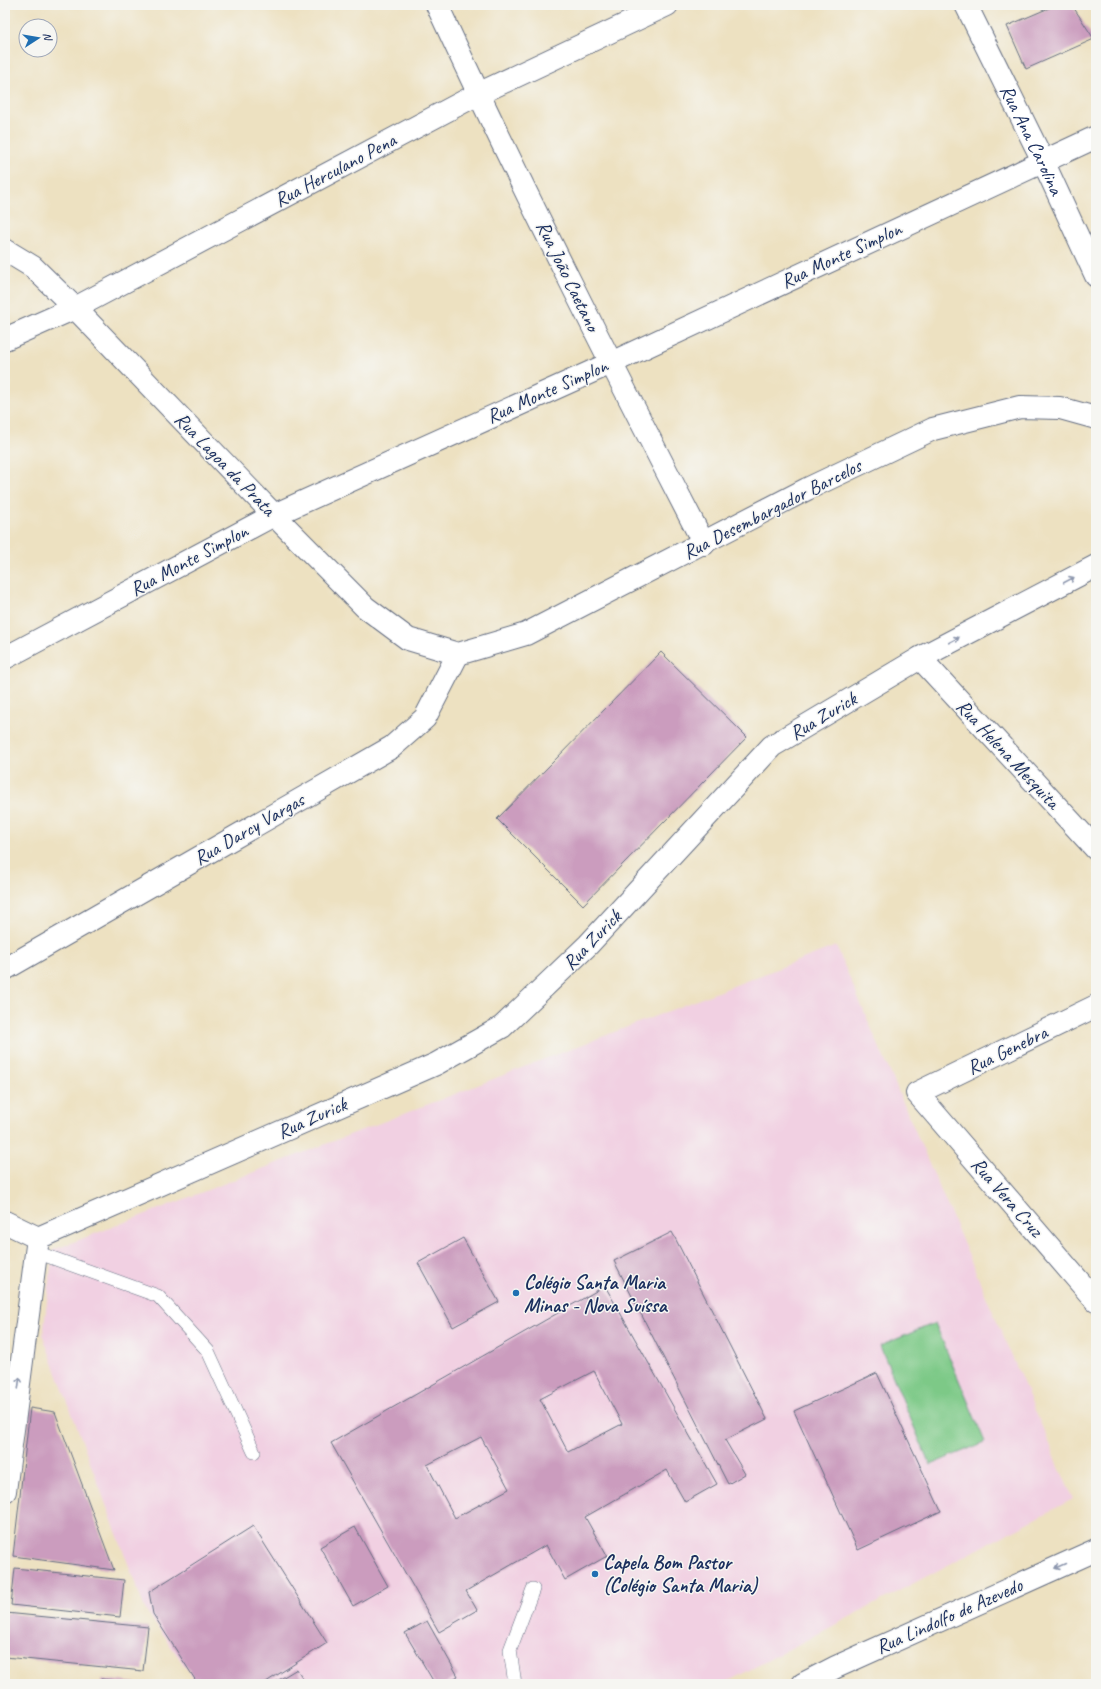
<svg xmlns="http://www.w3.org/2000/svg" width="1101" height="1689" viewBox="0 0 1101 1689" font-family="Caveat,sans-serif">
	<rect width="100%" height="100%" fill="#f6f6f2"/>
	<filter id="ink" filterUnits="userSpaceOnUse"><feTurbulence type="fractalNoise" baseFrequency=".025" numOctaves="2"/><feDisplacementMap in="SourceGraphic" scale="8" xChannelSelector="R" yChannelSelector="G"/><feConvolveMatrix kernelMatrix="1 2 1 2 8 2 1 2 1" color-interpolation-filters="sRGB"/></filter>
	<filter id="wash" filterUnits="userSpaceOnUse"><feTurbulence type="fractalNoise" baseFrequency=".012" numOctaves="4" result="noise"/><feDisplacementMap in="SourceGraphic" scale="16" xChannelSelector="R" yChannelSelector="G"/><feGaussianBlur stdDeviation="0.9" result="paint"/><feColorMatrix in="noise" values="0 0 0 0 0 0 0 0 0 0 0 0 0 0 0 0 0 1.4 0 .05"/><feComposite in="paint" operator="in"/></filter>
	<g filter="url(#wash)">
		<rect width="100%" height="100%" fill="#ede1c1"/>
		<path fill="#f1d0e2" d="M836,946L1073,1499L723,1684H197L145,1609L43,1336L53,1250Z"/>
		<path fill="#7dc987" stroke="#4c7c72" d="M935,1323L985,1442L930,1465L880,1346Z"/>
		<g id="blocks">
			<g fill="#cb9cbe" fill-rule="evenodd">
				<path d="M1056,5H1072L1094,39L1026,69L1007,26Z"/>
				<path d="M661,652L747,737L583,905L497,819Z"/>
				<path d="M672,1232L767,1419L725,1440L745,1474L728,1484L614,1261Z"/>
				<path d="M463,1238L499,1302L453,1327L418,1263Z"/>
				<path d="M605,1286L717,1484L685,1502L667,1470L585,1517L607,1556L565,1580L546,1545L466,1591L477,1610L439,1632L331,1443ZM594,1371L622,1424L568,1452L540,1399ZM481,1437L509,1489L455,1518L427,1465Z"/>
				<path d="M877,1373L941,1511L858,1550L794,1411Z"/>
				<path d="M30,1408L55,1412L114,1570L13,1556Z"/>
				<path d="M253,1526L327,1643L263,1684H198L153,1614L149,1592Z"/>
				<path d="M355,1527L388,1586L353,1606L320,1547Z"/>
				<path d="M15,1568L124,1580L120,1617L11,1605Z"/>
				<path d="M6,1613L148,1627L143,1671L5,1657Z"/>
				<path d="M427,1621L458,1676L444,1684H435L405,1633Z"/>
				<path d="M297,1669L306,1684H272Z"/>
				<path d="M101,1679L136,1683V1684H101Z"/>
			</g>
		</g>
	</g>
	<g filter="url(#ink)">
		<use href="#blocks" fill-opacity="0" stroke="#646d81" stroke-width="1"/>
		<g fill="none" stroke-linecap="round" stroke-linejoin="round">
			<g stroke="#646d81" stroke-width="14">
				<g id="service">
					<path d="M36,1252L158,1296L208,1351L254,1452"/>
					<path d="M515,1684L510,1650L533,1589"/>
				</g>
			</g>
			<g stroke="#646d81" stroke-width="24">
				<g id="minor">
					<path d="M437,5C521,187 612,366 704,544"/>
					<path id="s1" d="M966,5L1043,161L1096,276"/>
					<path d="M5,339L75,308L478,94L667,5"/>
					<path d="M5,658L274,515L611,363L1096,137"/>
					<path d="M920,658L1096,849"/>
					<path d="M5,969L392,747L425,718L458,654"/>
					<path d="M1096,1006L917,1093L1096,1301"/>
					<path d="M5,1222L38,1238"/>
					<path d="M38,1238L436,1064L502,1027L588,945L772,746L920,658L1096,566"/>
					<path d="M5,1491L38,1238"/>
					<path d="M803,1684L836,1667L1096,1550"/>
				</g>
			</g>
			<g stroke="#646d81" stroke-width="24">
				<path id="tertiary" d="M5,250L33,267L75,308L274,515L365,607L408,639L458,654L526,634L807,489L933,429L1020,407L1060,408L1096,418"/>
			</g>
			<use href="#service" stroke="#fff" stroke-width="13"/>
			<use href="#minor" stroke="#fff" stroke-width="22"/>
			<use href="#tertiary" stroke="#fff" stroke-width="22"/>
		</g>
		<defs><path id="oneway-shaft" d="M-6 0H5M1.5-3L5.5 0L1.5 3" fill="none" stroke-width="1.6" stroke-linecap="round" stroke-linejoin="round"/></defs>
		<g stroke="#8d97ae">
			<use href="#oneway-shaft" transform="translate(1069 580) rotate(-28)"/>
			<use href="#oneway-shaft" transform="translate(954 640) rotate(-28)"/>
			<use href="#oneway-shaft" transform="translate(19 1383) rotate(-83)"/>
			<use href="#oneway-shaft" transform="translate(1060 1566) rotate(156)"/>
		</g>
	</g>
	<g fill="#1f6fb2" stroke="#f6f6f2" stroke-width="1.5">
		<circle cx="516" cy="1293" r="4"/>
		<circle cx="595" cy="1574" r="4"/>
	</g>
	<g text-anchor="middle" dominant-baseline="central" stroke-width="3" stroke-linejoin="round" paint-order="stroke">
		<g font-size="20" fill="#1b2f5e" stroke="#f6f6f2">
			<text stroke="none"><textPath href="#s1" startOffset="150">Rua Ana Carolina</textPath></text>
			<text transform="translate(335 170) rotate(-28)">Rua Herculano Pena</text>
			<text transform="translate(841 255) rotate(-25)">Rua Monte Simplon</text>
			<text transform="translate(568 276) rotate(64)">Rua João Caetano</text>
			<text transform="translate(547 391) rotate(-24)">Rua Monte Simplon</text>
			<text transform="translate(225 464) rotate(46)">Rua Lagoa da Prata</text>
			<text transform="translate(772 509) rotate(-27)">Rua Desembargador Barcelos</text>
			<text transform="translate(189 560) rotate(-28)">Rua Monte Simplon</text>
			<text transform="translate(823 716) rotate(-31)">Rua Zurick</text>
			<text transform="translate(1008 754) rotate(47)">Rua Helena Mesquita</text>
			<text transform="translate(249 829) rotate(-30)">Rua Darcy Vargas</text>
			<text transform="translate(592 940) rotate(-46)">Rua Zurick</text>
			<text transform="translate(1007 1050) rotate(-26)">Rua Genebra</text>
			<text transform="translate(312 1118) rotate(-24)">Rua Zurick</text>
			<text transform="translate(1007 1197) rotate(49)">Rua Vera Cruz</text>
			<text transform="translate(949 1616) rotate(-24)">Rua Lindolfo de Azevedo</text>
		</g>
		<g font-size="20" font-weight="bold" fill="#1b2f5e" stroke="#f6f6f2" text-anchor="start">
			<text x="524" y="1282">Colégio Santa Maria<tspan x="524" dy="23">Minas - Nova Suíssa</tspan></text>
			<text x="603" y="1562">Capela Bom Pastor<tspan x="603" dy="23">(Colégio Santa Maria)</tspan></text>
		</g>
	</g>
	<rect width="1101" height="1689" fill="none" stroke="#f6f6f2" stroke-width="20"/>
	<g transform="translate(38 38) rotate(78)"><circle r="19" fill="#f6f6f2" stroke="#9ea6b7"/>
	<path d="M0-3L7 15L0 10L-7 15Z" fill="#1f6fb2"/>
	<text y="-6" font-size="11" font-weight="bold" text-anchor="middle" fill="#1b2f5e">N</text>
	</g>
</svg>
